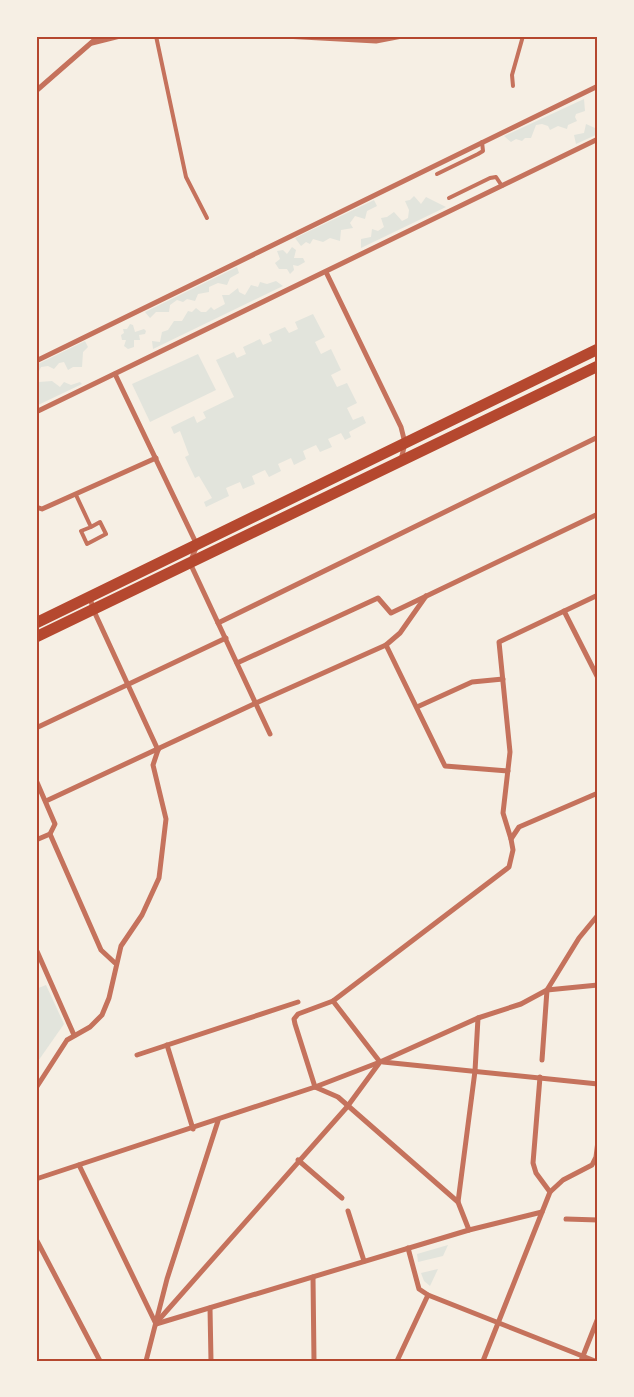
<svg xmlns="http://www.w3.org/2000/svg" width="634" height="1397" viewBox="0 0 634 1397" font-family="'DejaVu Sans',sans-serif">
	<rect width="100%" height="100%" fill="#f6efe4"/>
	<g fill="#e2e4dc">
		<path d="M584,99L585,111L576,114L575,117L577,121L568,125L567,129L558,126L550,130L548,126L542,124L536,125L531,138H525L522,141L516,139L511,142L504,136Z"/>
		<path d="M586,124L595,128L597,126L598,134L576,144L574,135L584,133Z"/>
		<path d="M414,196L421,204L426,197L446,207L361,248V239L371,237L372,229L378,231L384,227L381,218L387,217L394,212L402,221L408,218L409,210L405,201L410,200Z"/>
		<path d="M374,200L377,206L367,211L365,219L355,216L350,223L353,228L341,230L340,241L330,238L323,242L313,239L310,244L306,242L301,246L295,238Z"/>
		<path d="M292,247L296,250L294,258H303L305,262L298,266L293,265L294,270L290,274L287,269H279L275,263L280,259L277,251L283,250L287,254Z"/>
		<path d="M237,267L239,273L230,278L227,285L218,283L209,287V292L198,294L195,301L187,299L183,302L177,300L170,305L169,312H156L150,318L145,312Z"/>
		<path d="M276,281L283,286L153,349L152,341L160,342L162,332L168,330L174,321H182L188,311L192,312L196,308L201,312H206L211,307L214,310L225,304L222,295H229L238,288L239,292L245,295L251,285L258,287L260,282L267,284Z"/>
		<path d="M313,314L325,337L315,342L321,354L331,349L341,370L331,375L337,387L347,383L357,403L347,408L353,420L363,416L366,423L349,432L351,437L345,440L341,433L328,439L332,447L320,452L316,445L303,451L306,459L294,465L291,458L278,464L281,471L269,477L265,470L252,476L255,484L243,489L240,482L226,488L229,496L206,507L204,502L212,498L199,476L195,478L185,457L189,455L180,431L174,434L171,427L194,416L197,423L206,418L203,412L234,397L216,360L234,352L237,358L246,354L243,347L260,339L263,345L272,341L269,334L285,327L289,333L298,329L295,322Z"/>
		<path d="M130,324L133,325L135,332L144,329L146,331L145,334L139,335L140,340H134V347L128,349L124,346L126,340H122L121,335L124,333L123,329H127Z"/>
		<path d="M85,341L88,347L83,352L82,367H73L68,370L64,362L59,363L54,369L48,366L41,367L39,371L36,365Z"/>
		<path d="M198,354L216,390L150,422L132,384Z"/>
		<path d="M52,381L60,387L64,382L71,385L80,382L82,384L36,406L39,382Z"/>
		<path d="M46,985L64,1024L36,1064V989Z"/>
		<path d="M448,1245L443,1256L418,1262L417,1254Z"/>
		<path d="M438,1269L430,1286L424,1281L421,1273Z"/>
	</g>
	<g fill="none" stroke-linecap="round" stroke-linejoin="round">
		<g stroke="#c5725c" stroke-width="4">
			<path d="M156,36L186,177L207,218"/>
			<path d="M513,86L512,75L523,36"/>
			<path d="M437,174L478,154L483,151L482,142"/>
			<path d="M449,198L490,178L496,177L502,186"/>
			<path d="M76,495L91,527L81,531L87,544L106,534L100,522L91,527"/>
		</g>
		<g stroke="#c5725c" stroke-width="5">
			<path d="M284,36L376,41L402,36"/>
			<path d="M92,43L120,36"/>
			<path d="M36,91L99,36"/>
			<path d="M326,272L401,427L405,443L401,460"/>
			<path d="M36,361L598,86"/>
			<path d="M115,374L197,545L190,563L270,734"/>
			<path d="M36,412L598,139"/>
			<path d="M36,507L42,509L156,458"/>
			<path d="M90,597L93,609L158,750"/>
			<path d="M564,611L598,678"/>
			<path d="M218,623L598,437"/>
			<path d="M386,645L445,766L508,771"/>
			<path d="M237,663L378,598L391,613L598,514"/>
			<path d="M417,707L472,682L503,679"/>
			<path d="M36,728L226,638"/>
			<path d="M36,780L55,824L50,834L101,950L115,963"/>
			<path d="M46,801L256,703L386,645L400,633L426,596"/>
			<path d="M511,839L503,813L510,752L499,642L598,595"/>
			<path d="M36,840L50,834"/>
			<path d="M36,949L74,1035"/>
			<path d="M333,1001L380,1062"/>
			<path d="M167,1045L193,1129"/>
			<path d="M137,1055L298,1002"/>
			<path d="M542,1060L547,990L579,938L598,915"/>
			<path d="M383,1062L598,1084"/>
			<path d="M315,1087L295,1024L294,1019L298,1014L333,1001L509,867L513,850L511,839L519,827L598,793"/>
			<path d="M315,1087L338,1097L458,1202L469,1230"/>
			<path d="M36,1088L67,1040L90,1027L102,1015L109,998L121,946L142,915L159,878L166,819L153,765L158,750"/>
			<path d="M298,1160L342,1198"/>
			<path d="M79,1165L156,1324"/>
			<path d="M36,1179L315,1087L380,1062L478,1018L521,1004L547,990L598,985"/>
			<path d="M550,1192L563,1180L592,1165L596,1157L598,1141"/>
			<path d="M458,1202L475,1071L478,1018"/>
			<path d="M348,1211L364,1261"/>
			<path d="M566,1219L598,1220"/>
			<path d="M36,1239L100,1361"/>
			<path d="M313,1277L314,1361"/>
			<path d="M428,1295L595,1361"/>
			<path d="M210,1308L211,1361"/>
			<path d="M156,1323L347,1107L380,1062"/>
			<path d="M156,1324L469,1230L542,1212"/>
			<path d="M146,1361L167,1279L218,1121"/>
			<path d="M397,1361L428,1295L419,1289L408,1248"/>
			<path d="M483,1361L550,1192L536,1173L533,1163L540,1077"/>
			<path d="M581,1361L598,1318"/>
		</g>
		<g stroke="#b5482f" stroke-width="11">
			<path d="M36,623L598,349"/>
			<path d="M36,637L598,366"/>
		</g>
	</g>
	<rect width="634" height="1397" fill="none" stroke="#f6efe4" stroke-width="75"/>
	<rect x="38" y="38" width="558" height="1322" fill="none" stroke="#b5482f" stroke-width="2"/>
</svg>
